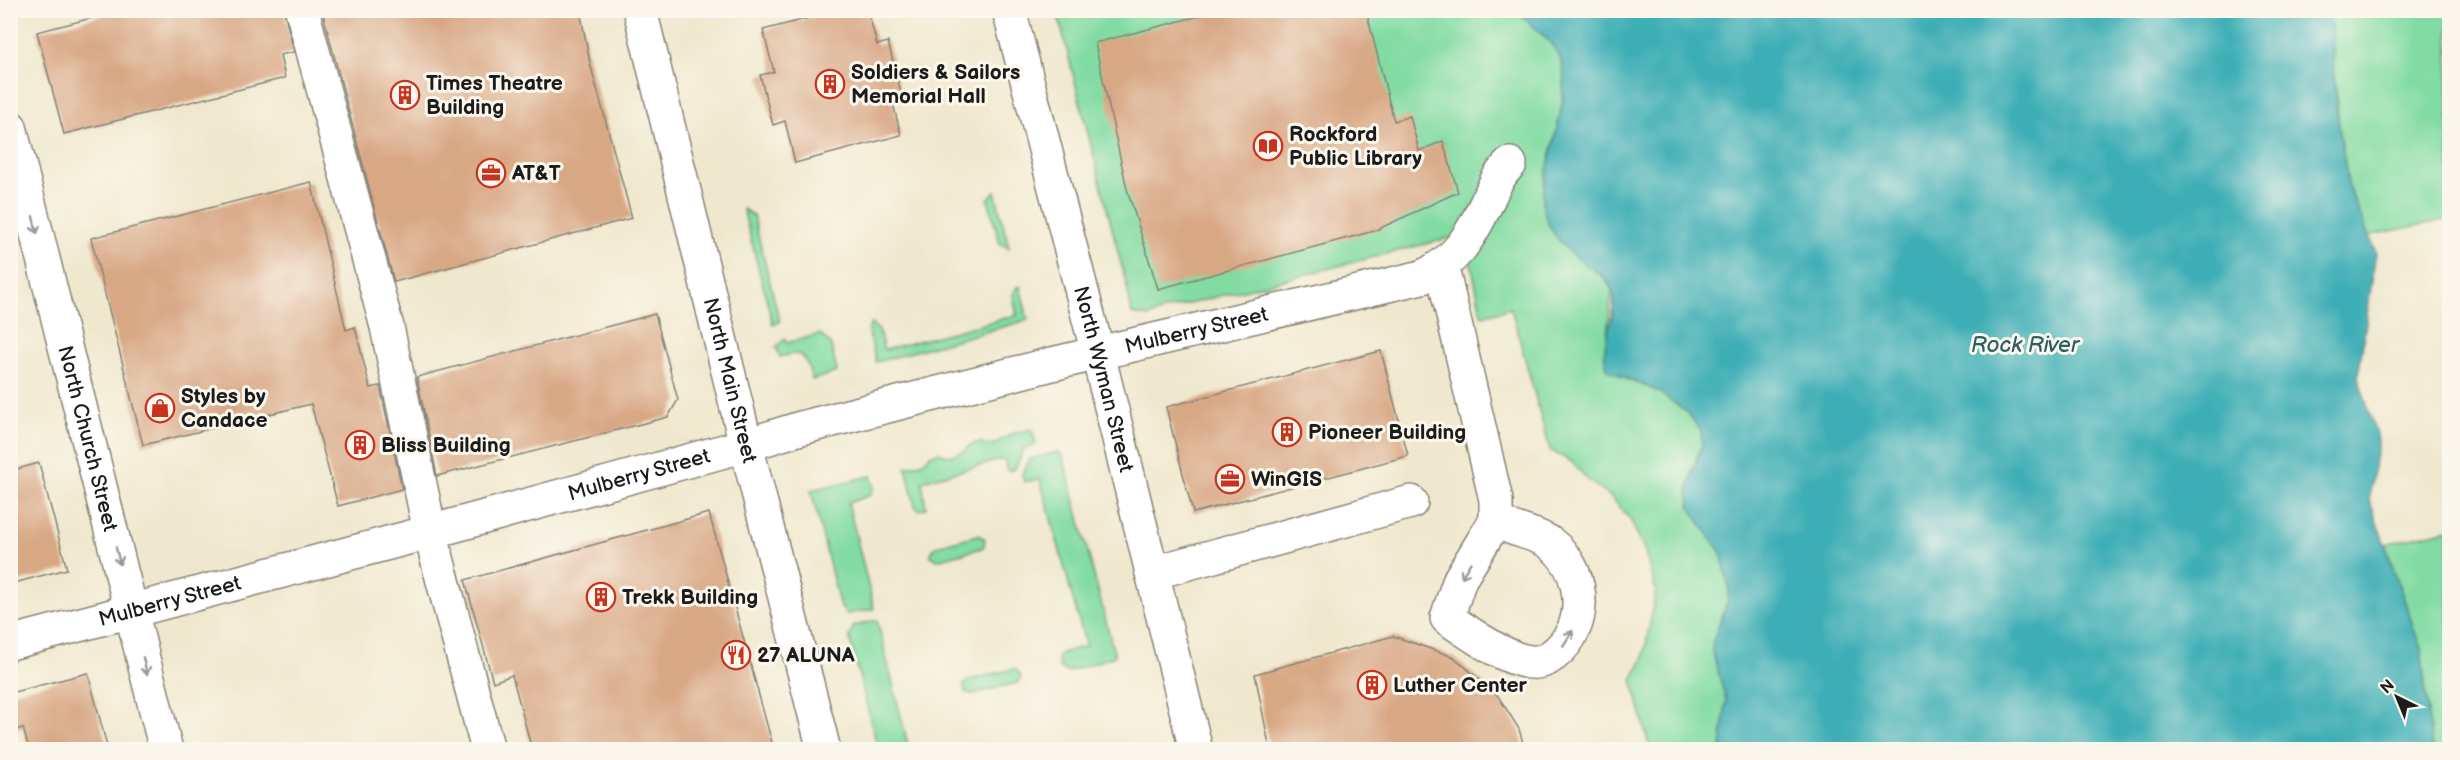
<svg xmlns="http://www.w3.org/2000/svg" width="2460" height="760" viewBox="0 0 2460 760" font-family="'Balsamiq Sans',sans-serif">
	<rect width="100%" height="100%" fill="#fbf7ec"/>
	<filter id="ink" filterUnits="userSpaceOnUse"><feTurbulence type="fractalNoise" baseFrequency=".0167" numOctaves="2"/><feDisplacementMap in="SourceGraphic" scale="12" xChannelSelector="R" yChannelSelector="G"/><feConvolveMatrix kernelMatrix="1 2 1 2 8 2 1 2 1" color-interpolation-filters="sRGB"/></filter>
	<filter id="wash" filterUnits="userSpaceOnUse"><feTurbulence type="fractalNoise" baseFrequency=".008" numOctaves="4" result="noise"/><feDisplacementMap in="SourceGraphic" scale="24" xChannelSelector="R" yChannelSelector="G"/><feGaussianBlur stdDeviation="1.35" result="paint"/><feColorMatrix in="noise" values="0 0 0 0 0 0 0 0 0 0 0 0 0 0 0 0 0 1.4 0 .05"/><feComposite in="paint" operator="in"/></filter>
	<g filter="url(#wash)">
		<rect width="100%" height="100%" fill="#f0e8ce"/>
		<g fill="#81dba2" stroke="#4e7c5f" stroke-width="1.5">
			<path d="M1057,11H1516C1530,24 1553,40 1560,58C1572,90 1552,140 1547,172C1545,183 1544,194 1542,204L1606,280L1612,290L1607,335L1619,376L1659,392L1686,412L1701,430L1702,445L1693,467L1688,490L1691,509L1722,553L1729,588L1728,600L1722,618L1718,670L1726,700L1721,749H1650L1632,679L1643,660L1656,591L1644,549L1630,519L1611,497L1589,481L1572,462L1550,450L1511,308L1482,316L1465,234L1165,310L1148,317L1132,314L1128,291Z"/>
			<path d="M2329,11H2449V219L2368,236L2349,189L2339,125Z"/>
			<path d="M995,191L1009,248L1000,244L988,199Z"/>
			<path d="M743,209L753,215L780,322L773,324Z"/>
			<path d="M1020,286L1028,320L876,362L868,330L871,324L879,330L884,350L1017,315L1013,295L1016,288Z"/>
			<path d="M820,334L831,345L837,372L812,380C806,358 805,349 780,357L776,347L785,339L787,343Z"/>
			<path d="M1032,429L1036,445L1024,449L1015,469L1008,471L1004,459L922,481L926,508L919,510L915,506L906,467L924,462L930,455L940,452L948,456L963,452L970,445L979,442C995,450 999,439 1012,434C1018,432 1026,431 1032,429Z"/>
			<path d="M1058,452L1063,456L1115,656L1067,672L1059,667L1058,657L1062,653L1086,646L1040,479L1024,482L1022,474L1030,459Z"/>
			<path d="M871,476L874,486L871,495L848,503L874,609L847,614L840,607L811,490Z"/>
			<path d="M2449,529V748L2432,749L2421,649L2385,544Z"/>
			<path d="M978,535L985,539L984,546L982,548L937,560L931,556V552L936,546Z"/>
			<path d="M877,620L909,749L923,746L924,749H878L849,636L854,626Z"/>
			<path d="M1013,669L1017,670L1021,677L1017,683L972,694L965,692L964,684L970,680Z"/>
		</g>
		<path fill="#3daeb5" stroke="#2c6568" stroke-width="1.5" d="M1516,11H2329L2332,30L2336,108L2349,189L2376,252L2358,377L2378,440L2369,499L2421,649L2432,749H1721L1726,700L1712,651L1713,641L1728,600L1729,588L1721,553L1691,509L1688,490L1702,445L1701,430L1686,412L1659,392L1608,370C1596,345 1620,315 1612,289C1608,277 1595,272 1586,265C1565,249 1548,233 1543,207C1541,194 1546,175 1549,162C1556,134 1571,84 1560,58C1552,40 1530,24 1516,11Z"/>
		<g id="blocks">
			<g fill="#d8a784">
				<path d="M123,10H284L294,52L280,55L285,78L64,134L37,32Z"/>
				<path d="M322,10H580L590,63L632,218L394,282Z"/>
				<path d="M840,10H868L877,45L888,42L901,93L891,96L901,135L795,163L785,121L773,125L760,75L774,72L763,30Z"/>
				<path d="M1222,10H1366L1394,121L1410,116L1419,151L1443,141L1458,192L1374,231L1158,289L1127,189L1095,43Z"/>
				<path d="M311,182L346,330L355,327L370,388L380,386L402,489L338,506L311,404L143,445L91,238Z"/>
				<path d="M655,314L678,400L668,417L437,476L417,377Z"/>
				<path d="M1381,351L1408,456L1193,513L1166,407Z"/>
				<path d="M39,463L67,569L10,584V471Z"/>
				<path d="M709,513L774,750H532L512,675L493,682L465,580Z"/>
				<path d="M1393,636L1454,657L1498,696L1519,729L1525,750H1270L1255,674Z"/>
				<path d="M88,673L108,750H29L23,728L10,731V693Z"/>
			</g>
		</g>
	</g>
	<g filter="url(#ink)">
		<use href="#blocks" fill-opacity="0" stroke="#868275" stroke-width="1.5"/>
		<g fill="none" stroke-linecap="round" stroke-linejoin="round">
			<g stroke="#868275" stroke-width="36">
				<g id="minor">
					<path d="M302,10L387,327L430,532L488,750"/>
					<path id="s1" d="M640,10L746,445L824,750"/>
					<path d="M1442,268L1496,500V520L1460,579L1447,618C1468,632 1512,665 1537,662C1547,661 1554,655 1560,649C1590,619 1583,568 1550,543C1535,532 1514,532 1496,520"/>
					<path d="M1152,573L1411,502"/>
					<path id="s2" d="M10,643L430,532L746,445L801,428L1052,364L1422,277C1456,261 1470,238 1486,204C1493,189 1497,176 1510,164"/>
				</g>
			</g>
			<g stroke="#868275" stroke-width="36">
				<g id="major">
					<path id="s3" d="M1009,10L1098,354L1196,750"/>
					<path id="s4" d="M10,127L166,750"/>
				</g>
			</g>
			<use href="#minor" stroke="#fff" stroke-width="33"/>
			<use href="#major" stroke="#fff" stroke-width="33"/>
		</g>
		<defs><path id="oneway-shaft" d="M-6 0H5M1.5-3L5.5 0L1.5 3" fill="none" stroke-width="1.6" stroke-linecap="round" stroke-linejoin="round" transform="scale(1.5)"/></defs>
		<g stroke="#999">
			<use href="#oneway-shaft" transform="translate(35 225) rotate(76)"/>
			<use href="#oneway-shaft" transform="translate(118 556) rotate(76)"/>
			<use href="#oneway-shaft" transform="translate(1466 570) rotate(121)"/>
			<use href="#oneway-shaft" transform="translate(1568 638) rotate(-58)"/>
			<use href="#oneway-shaft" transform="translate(145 666) rotate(76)"/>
		</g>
	</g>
	<defs>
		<g id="building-ring" transform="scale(1.5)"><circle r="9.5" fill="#fbf7ec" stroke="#c8321e" stroke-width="1.5"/><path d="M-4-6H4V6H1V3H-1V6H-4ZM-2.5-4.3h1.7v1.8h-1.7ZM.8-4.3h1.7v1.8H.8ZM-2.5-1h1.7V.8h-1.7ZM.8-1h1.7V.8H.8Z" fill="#c8321e"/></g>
		<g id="library-ring" transform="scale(1.5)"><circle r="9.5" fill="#fbf7ec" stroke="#c8321e" stroke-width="1.5"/><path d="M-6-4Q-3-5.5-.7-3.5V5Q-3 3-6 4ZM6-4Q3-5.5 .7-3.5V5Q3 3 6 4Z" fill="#c8321e"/></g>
		<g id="office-ring" transform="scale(1.5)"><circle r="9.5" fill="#fbf7ec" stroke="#c8321e" stroke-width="1.5"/><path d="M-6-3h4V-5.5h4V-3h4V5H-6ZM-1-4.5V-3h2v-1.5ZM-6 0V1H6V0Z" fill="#c8321e"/></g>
		<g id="shop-ring" transform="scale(1.5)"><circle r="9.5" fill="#fbf7ec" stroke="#c8321e" stroke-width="1.5"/><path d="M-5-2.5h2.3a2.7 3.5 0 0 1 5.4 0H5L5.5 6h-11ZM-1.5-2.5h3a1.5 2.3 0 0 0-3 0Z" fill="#c8321e"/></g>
		<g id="restaurant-ring" transform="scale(1.5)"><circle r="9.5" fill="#fbf7ec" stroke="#c8321e" stroke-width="1.5"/><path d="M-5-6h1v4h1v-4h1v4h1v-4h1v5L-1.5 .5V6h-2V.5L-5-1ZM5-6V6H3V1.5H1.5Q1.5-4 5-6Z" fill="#c8321e"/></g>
	</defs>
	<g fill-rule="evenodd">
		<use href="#building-ring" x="830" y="84"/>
		<use href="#building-ring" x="405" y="95"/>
		<use href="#library-ring" x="1268" y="146"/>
		<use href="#office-ring" x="491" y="173"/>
		<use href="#shop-ring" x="160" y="408"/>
		<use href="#building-ring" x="1287" y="432"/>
		<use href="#building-ring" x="360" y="445"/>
		<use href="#office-ring" x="1230" y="479"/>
		<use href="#building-ring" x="601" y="597"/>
		<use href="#restaurant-ring" x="736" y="655"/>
		<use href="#building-ring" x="1372" y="685"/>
	</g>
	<g text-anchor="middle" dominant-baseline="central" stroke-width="6" stroke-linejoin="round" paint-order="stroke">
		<g font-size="21" font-weight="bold" fill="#1c1c1c" stroke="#fbf7ec" text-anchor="start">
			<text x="851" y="72">Soldiers &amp; Sailors<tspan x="851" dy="24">Memorial Hall</tspan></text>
			<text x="426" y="83">Times Theatre<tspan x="426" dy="24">Building</tspan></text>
			<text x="1289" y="134">Rockford<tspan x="1289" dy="24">Public Library</tspan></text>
			<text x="512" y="173">AT&amp;T</text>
			<text x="181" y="396">Styles by<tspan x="181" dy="24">Candace</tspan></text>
			<text x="1308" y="432">Pioneer Building</text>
			<text x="381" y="445">Bliss Building</text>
			<text x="1251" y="479">WinGIS</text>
			<text x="622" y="597">Trekk Building</text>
			<text x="757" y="655">27 ALUNA</text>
			<text x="1393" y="685">Luther Center</text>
		</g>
		<g font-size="21" fill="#1c1c1c" stroke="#fbf7ec">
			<text stroke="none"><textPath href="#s2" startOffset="1227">Mulberry Street</textPath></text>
			<text stroke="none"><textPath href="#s3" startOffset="381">North Wyman Street</textPath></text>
			<text stroke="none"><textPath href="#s1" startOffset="381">North Main Street</textPath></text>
			<text stroke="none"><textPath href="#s4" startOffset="321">North Church Street</textPath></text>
			<text stroke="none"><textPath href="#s2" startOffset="651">Mulberry Street</textPath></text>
			<text stroke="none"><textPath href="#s2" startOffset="165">Mulberry Street</textPath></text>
		</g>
		<g font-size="22" font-style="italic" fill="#2b5e61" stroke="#fbf7ec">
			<text x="2025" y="345">Rock River</text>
		</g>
	</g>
	<rect width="2460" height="760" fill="none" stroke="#fbf7ec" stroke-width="36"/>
	<g transform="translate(2397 697) rotate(317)" stroke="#fbf7ec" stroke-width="4.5" paint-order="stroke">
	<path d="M0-4.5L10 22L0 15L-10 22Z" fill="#1c1c1c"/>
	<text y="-9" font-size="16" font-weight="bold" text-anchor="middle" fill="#1c1c1c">N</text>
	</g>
</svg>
